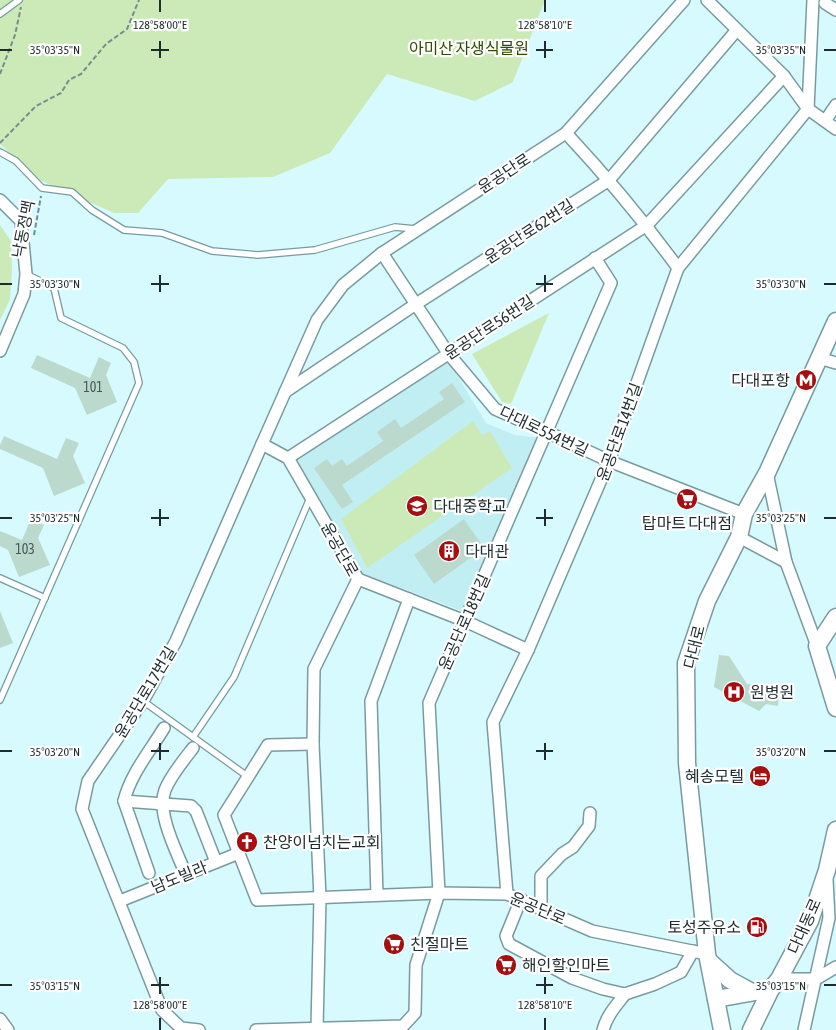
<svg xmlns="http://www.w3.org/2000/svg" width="836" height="1030" viewBox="0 0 836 1030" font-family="'Asap Condensed','Noto Sans KR',sans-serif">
	<rect width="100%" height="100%" fill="#d6fafd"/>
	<path fill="#c1eef2" d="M449,362L486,423L515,435L541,438L465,612L359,572L296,458Z"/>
	<g fill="#cceab8">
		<path d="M0,0H545L513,82L475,101L387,74L330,153L273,177L168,179L138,213H114L40,180L0,144Z"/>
		<path d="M0,225L11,241L12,270L10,299L0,320Z"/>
		<path d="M549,313L511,404L502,402L472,354Z"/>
		<path d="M473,421L482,435L490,431L512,468L367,568L341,519Z"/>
	</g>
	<g fill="#bbdacd">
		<path d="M37,355L90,378L99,357L111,363L106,375L117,402L87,415L75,388L31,368Z"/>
		<path d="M452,383L465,402L342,485L353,502L342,509L314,468L327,459L332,466L342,459L347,466L383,441L377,432L395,419L401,428L444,399L439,392Z"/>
		<path d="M4,436L57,459L66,438L79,443L73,456L85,483L54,496L43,468L0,449V445Z"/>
		<path d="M31,519L44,525L38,538L50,565L19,577L8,550L0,546V531L22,540Z"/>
		<path d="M464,519L484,548L434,584L414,555Z"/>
		<path d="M0,611L13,643L0,648Z"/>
		<path d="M719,655L729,656L747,684L780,687L778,706L766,704L759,711L714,687Z"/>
	</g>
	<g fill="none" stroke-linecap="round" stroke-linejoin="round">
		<g stroke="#7a9b9e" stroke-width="8">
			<g id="lane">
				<path d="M0,14L19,0"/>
				<path d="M0,152L16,161L42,188L72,192L92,210L124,230L162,233L212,251L258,255L315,250L395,227L415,229"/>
				<path d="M0,578L45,598"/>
				<path d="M0,700L139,383L134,362L123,348L61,318L54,288L26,274"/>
				<path d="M143,701L247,776"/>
				<path d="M193,737L234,677L310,498"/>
			</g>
		</g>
		<g stroke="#7a9b9e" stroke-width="14">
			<g id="street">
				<path d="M707,0L784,76L808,109L836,129"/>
				<path d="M825,3L836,10"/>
				<path d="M825,121L836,105"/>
				<path d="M566,133C606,176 643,220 678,268"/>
				<path d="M0,200L21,221L26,274L24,294L0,351"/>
				<path d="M382,253L448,353L495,409L547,432L609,461L744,514"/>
				<path d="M819,358L836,363"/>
				<path d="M285,392L416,304L609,180L736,31"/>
				<path d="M288,458L647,225L784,76"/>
				<path d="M767,473L786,562L817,646"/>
				<path d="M739,537L786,562"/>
				<path d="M358,579L288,458L262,444L317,320L343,285L382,253L566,133L684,0"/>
				<path d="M358,579L465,621L528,650"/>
				<path d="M164,728C150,751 130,775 124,801L191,806L196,811L216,862"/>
				<path d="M313,744L268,745L224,815L257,900L439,893L507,894L592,931L707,954"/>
				<path d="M124,801L149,873"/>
				<path d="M186,875C177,852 156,813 165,790C171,775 183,761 193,748"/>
				<path d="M507,894L493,722L528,650L609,461L678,268L808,109L813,0"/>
				<path d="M377,895L371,701L409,599"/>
				<path d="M521,899L506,936L509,944L572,978L603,989L625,994L655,984L681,972L693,951"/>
				<path d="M120,901L239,853"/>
				<path d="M541,908V876L562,854L573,847L589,826L590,813"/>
				<path d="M779,979H816L836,967"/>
				<path d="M0,1019L8,1030"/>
				<path d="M317,1028L320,898L313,744L314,669L358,579"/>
				<path d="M199,1030L181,1028L162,1010L82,809L88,781L143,701L176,641L262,444"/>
				<path d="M256,1030L403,1026L415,1013L416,965L439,893L429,703L611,283L595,258"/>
				<path d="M603,1030C607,1015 616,1006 625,994"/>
				<path d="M804,1030L829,918L827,880"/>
			</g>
		</g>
		<g stroke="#7a9b9e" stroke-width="19">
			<g id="secondary">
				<path d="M836,617L817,646L836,708"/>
				<path d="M709,961L730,980L752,992"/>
				<path d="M716,999L771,989"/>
				<path d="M722,1030L707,954L687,763L686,663L707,601L739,537L744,514L767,473L836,321"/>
				<path d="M751,1030L771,989L779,979L810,921L827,870L836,830"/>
			</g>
		</g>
		<g stroke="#768d90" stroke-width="2" stroke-dasharray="5 2.5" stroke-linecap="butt">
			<path d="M0,74L15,35L21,7"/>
			<path d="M0,143L36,106L61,93L69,80L81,74L106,44L127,29L139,0"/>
			<path d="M34,235L41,196"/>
		</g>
		<use href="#lane" stroke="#fff" stroke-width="5.5"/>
		<use href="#street" stroke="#fff" stroke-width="11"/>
		<use href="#secondary" stroke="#fff" stroke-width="16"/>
	</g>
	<path fill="none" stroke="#1f2c2e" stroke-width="2" d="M160,0V12M545,0V12M160,41V58M545,41V58M0,50H12M151,50H169M536,50H553M824,50H836M160,275V292M545,275V292M0,284H12M151,284H169M536,284H553M824,284H836M160,509V526M545,509V526M0,518H12M151,518H169M536,518H553M824,518H836M160,743V760M545,743V760M0,751H12M151,751H169M536,751H553M824,751H836M160,977V994M545,977V994M0,985H12M151,985H169M536,985H553M824,985H836M160,1018V1030M545,1018V1030"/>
	<defs>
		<g id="metro-disc" transform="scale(1.125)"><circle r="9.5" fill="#a50f10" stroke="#fff"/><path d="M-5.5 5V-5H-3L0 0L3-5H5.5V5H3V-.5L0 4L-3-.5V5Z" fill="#fff"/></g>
		<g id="supermarket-disc" transform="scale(1.125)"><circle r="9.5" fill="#a50f10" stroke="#fff"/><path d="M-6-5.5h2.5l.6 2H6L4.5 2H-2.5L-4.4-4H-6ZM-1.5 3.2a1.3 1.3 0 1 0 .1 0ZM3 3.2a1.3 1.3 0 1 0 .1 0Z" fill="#fff"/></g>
		<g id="school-disc" transform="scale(1.125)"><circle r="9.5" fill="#a50f10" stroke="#fff"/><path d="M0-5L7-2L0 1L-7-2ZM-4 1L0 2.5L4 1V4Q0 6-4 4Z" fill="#fff"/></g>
		<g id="building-disc" transform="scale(1.125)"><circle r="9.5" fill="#a50f10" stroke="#fff"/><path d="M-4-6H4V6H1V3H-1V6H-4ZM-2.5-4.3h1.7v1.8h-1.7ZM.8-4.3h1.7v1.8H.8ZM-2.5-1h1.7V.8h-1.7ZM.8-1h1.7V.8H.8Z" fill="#fff"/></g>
		<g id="hospital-disc" transform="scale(1.125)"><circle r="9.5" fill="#a50f10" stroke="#fff"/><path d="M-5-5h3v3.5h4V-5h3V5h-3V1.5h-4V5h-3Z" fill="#fff"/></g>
		<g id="hotel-disc" transform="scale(1.125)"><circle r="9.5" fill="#a50f10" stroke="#fff"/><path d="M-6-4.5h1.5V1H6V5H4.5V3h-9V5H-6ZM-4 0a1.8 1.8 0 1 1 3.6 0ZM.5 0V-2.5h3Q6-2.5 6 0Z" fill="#fff"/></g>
		<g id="church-disc" transform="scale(1.125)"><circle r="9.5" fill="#a50f10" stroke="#fff"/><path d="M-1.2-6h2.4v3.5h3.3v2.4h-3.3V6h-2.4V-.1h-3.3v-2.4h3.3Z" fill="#fff"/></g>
		<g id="fuel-disc" transform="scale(1.125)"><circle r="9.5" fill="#a50f10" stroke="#fff"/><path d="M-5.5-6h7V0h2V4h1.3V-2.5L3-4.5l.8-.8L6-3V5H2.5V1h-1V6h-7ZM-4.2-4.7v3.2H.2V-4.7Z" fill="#fff"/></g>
	</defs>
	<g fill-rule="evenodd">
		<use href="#metro-disc" x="806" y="380"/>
		<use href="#supermarket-disc" x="687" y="499"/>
		<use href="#school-disc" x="417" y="506"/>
		<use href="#building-disc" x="449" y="551"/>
		<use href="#hospital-disc" x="734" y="692"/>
		<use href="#hotel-disc" x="760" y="776"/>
		<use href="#church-disc" x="247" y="842"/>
		<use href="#fuel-disc" x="757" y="927"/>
		<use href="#supermarket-disc" x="394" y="944"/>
		<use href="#supermarket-disc" x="506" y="965"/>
	</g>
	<g text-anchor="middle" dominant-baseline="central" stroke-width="4.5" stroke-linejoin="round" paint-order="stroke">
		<g font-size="14" fill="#465856">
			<text x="93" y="387">101</text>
			<text x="25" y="549">103</text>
		</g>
		<g font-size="16" fill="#2b4e00" stroke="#fff">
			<text x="469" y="48">아미산 자생식물원</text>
		</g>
		<g font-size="16" fill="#1f2c2e" stroke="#fff">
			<text transform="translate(504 173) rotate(-33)">윤공단로</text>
			<text transform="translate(23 229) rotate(-79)">낙동정맥</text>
			<text transform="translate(529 231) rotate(-33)">윤공단로62번길</text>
			<text transform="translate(489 327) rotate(-33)">윤공단로56번길</text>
			<text transform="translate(544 431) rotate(25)">다대로554번길</text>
			<text transform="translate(619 432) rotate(-70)">윤공단로14번길</text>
			<text transform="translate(340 549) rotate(61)">윤공단로</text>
			<text transform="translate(464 622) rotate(-66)">윤공단로18번길</text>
			<text transform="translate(694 647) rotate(-76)">다대로</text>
			<text transform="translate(145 692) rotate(-59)">윤공단로17번길</text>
			<text transform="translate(179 877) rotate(-22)">남도빌라</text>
			<text transform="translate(538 908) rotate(23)">윤공단로</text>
			<text transform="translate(804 926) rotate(-66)">다대동로</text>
		</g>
		<g font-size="16" fill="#1f2c2e" stroke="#fff" text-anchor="start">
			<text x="790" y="380" text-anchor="end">다대포항</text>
			<text x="433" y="506">다대중학교</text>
			<text x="687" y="523" text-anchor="middle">탑마트 다대점</text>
			<text x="465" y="551">다대관</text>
			<text x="750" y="692">원병원</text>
			<text x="744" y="776" text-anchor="end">혜송모텔</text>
			<text x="263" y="842">찬양이넘치는교회</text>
			<text x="741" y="927" text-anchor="end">토성주유소</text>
			<text x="410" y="944">친절마트</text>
			<text x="522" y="965">해인할인마트</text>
		</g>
	</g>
	<g font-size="12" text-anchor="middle" fill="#1f2c2e" stroke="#fff" stroke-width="4.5" stroke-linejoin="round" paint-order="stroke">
		<text x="160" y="29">128°58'00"E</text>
		<text x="545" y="29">128°58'10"E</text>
		<text x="55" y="54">35°03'35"N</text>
		<text x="781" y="54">35°03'35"N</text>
		<text x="55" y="288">35°03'30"N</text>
		<text x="781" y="288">35°03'30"N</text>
		<text x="55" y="522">35°03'25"N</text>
		<text x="781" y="522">35°03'25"N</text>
		<text x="55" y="756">35°03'20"N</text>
		<text x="781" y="756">35°03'20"N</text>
		<text x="55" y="990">35°03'15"N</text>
		<text x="781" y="990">35°03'15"N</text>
		<text x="160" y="1009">128°58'00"E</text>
		<text x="545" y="1009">128°58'10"E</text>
	</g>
</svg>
